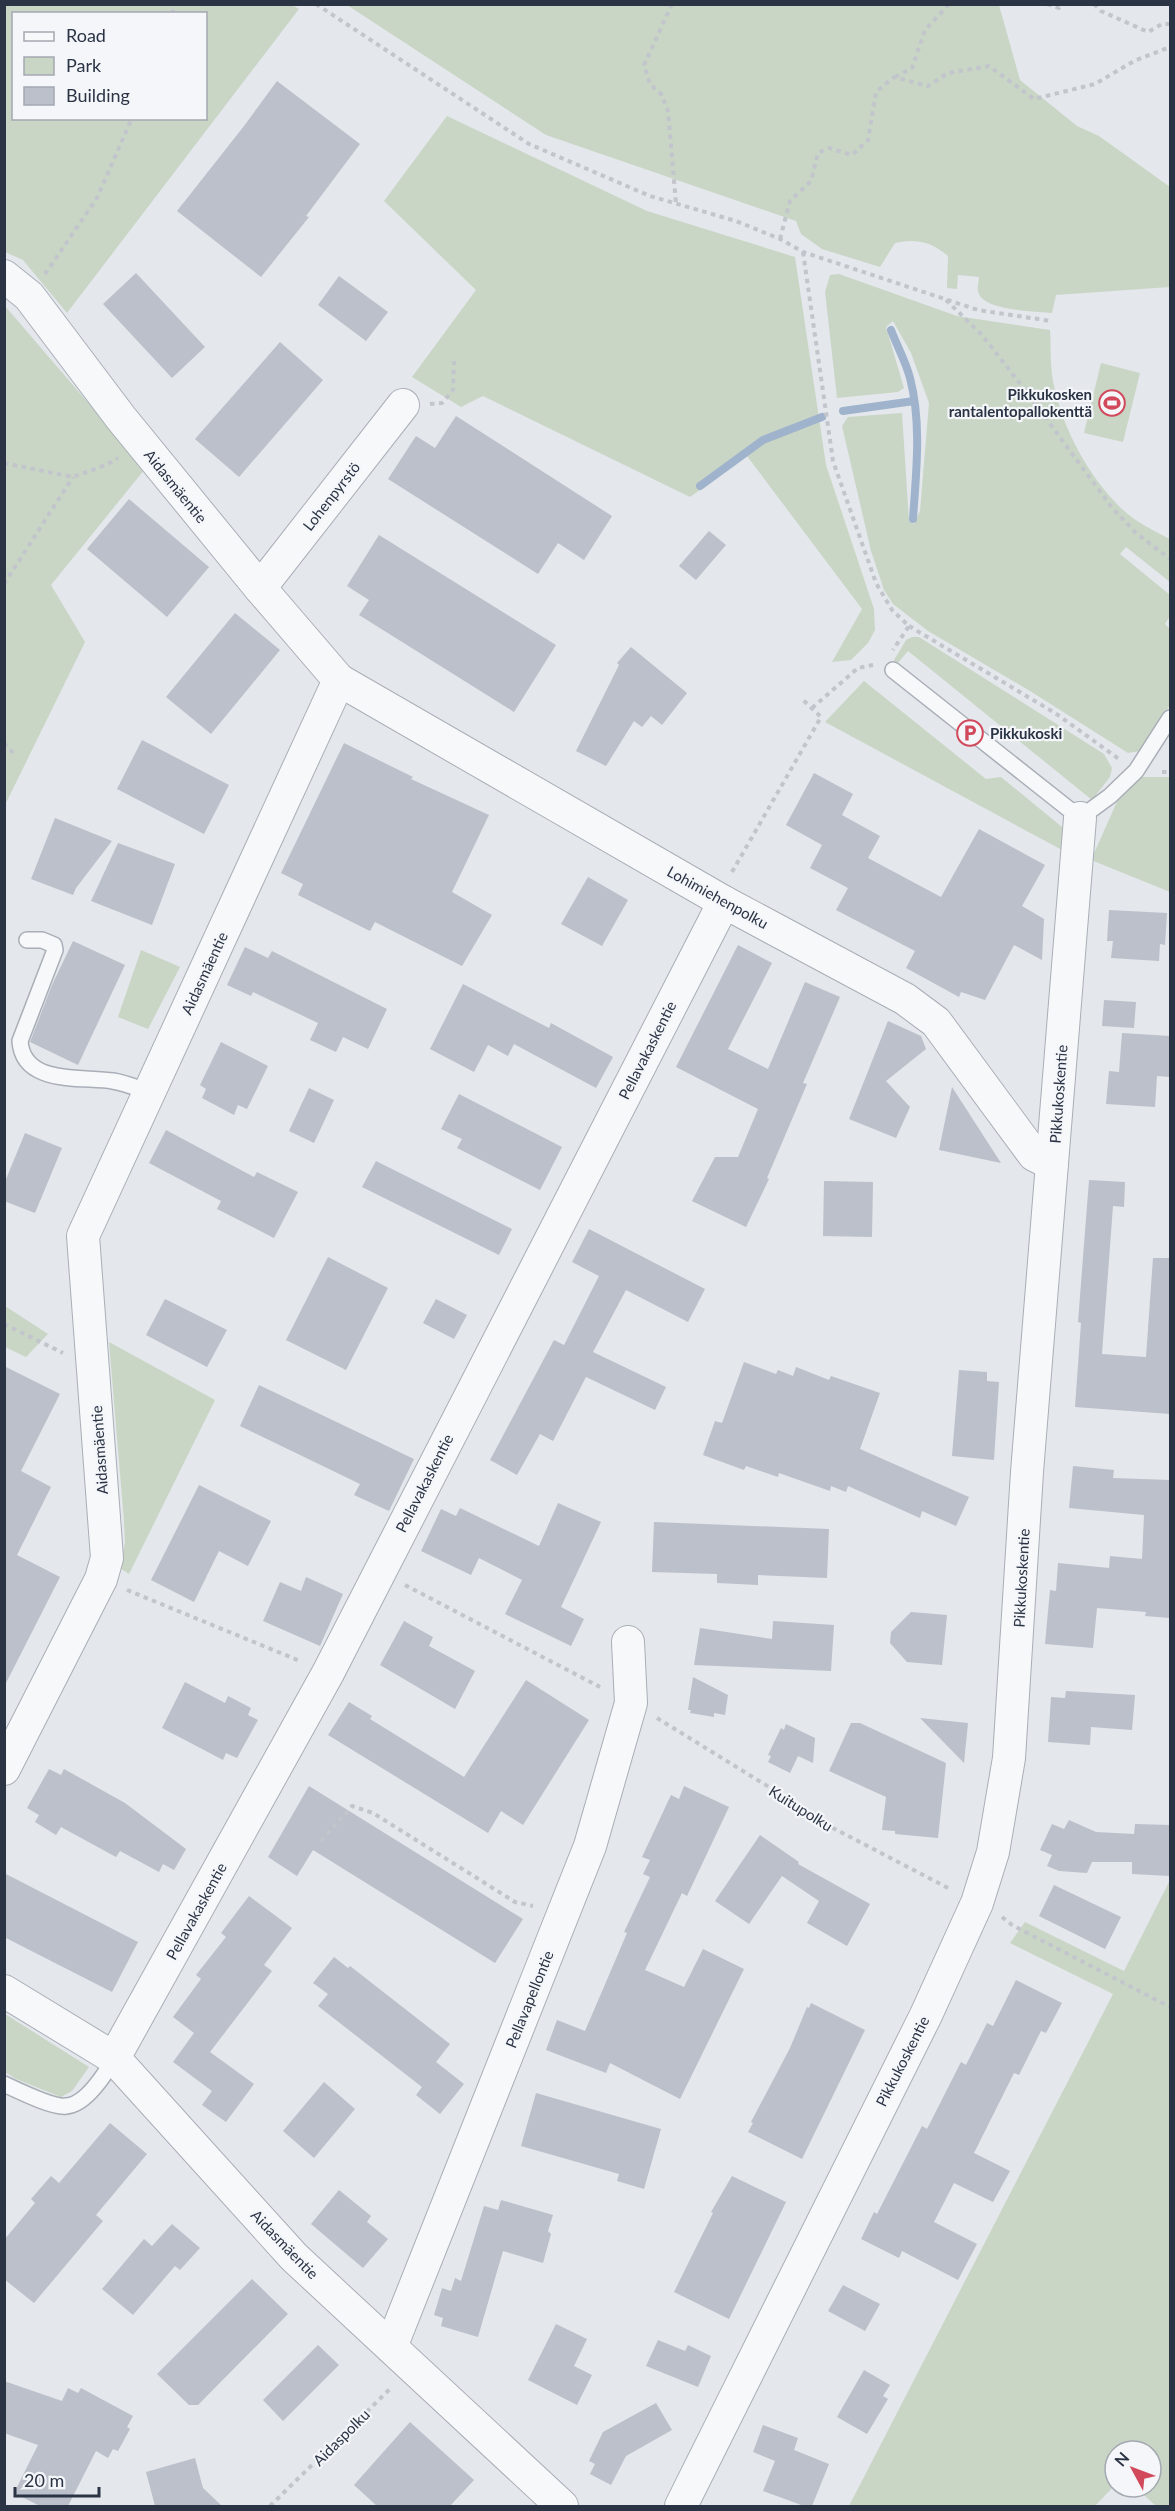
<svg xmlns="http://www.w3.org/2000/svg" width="1175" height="2511" viewBox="0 0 1175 2511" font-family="Lato,sans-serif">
	<rect width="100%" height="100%" fill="#e4e7ec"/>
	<g fill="#c9d6c5" fill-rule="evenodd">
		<path d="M292,5L299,9L67,313L23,260L5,252V5ZM14,14H206V118H14Z"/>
		<path d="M347,5H999L1020,80L1077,126L1099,136L1170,187V287L1056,295L1052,313C1035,311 981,311 978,291C977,287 979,281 979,277L958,275L957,289L947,288L948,256C932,242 916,238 895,243L880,267L822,249L801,234L796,221L546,135Z"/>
		<path d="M447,116L647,211L795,257L826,465L874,609L875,630L868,643L851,660L832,662L862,609L747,456L690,497L483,396L461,407L412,377L476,290L384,201Z"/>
		<path d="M839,274L957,316L1050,330C1051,346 1050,364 1053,381C1061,426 1089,478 1123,510C1136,522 1154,531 1170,539V582L1126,547L1120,554L1170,595V616L1165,624L1170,629V705L1140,751L1128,753L1030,691L928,631L893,604L884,590L871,551L842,426L848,417L902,413L909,521L914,524L920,511L929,403L911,353L893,321L886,327L904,388L898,392L837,398L825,292L830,275Z"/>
		<path d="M5,306L145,469L51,585L85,642L5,805Z"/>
		<path d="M1101,363L1140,373L1123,442L1084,433Z"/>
		<path d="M912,637H919L1104,754L1112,768L1110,777L1092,800L908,651L897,664L894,660L906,640Z"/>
		<path d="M864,681L986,779L1001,777L1062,827V850L825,722Z"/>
		<path d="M1137,777H1170V892L1091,860L1120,795Z"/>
		<path d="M141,950L180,967L148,1029L118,1017Z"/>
		<path d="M5,1306L48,1334L26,1357L5,1347Z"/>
		<path d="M109,1342L215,1400L129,1574L120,1568L125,1542L124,1521Z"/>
		<path d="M1170,1880V2506H1156L1135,2487H1151V2451H1115V2485L1095,2506H849L1113,1994L1010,1943L1025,1922L1124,1971Z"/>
		<path d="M5,2014L89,2067L72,2091L61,2097L16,2079L5,2072Z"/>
	</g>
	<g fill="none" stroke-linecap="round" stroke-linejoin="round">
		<g stroke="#9fb4cc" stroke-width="8">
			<path d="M891,330C897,346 906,362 910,378C922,424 916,473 913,519"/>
			<path d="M843,411L914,401"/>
			<path d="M700,486L763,440L822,417"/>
		</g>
	</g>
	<g fill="#bbc0ca">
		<path d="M277,81L360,144L306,216L309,217L261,277L177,211L244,126Z"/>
		<path d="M136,273L205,347L172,378L103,304Z"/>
		<path d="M339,276L388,312L366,341L318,305Z"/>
		<path d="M280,342L323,380L239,477L195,439Z"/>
		<path d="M456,416L612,516L584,560L558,543L538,574L388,479L416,436L435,448Z"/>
		<path d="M129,499L209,567L167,617L87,549Z"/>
		<path d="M709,531L726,545L696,580L679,566Z"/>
		<path d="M379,535L556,645L514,712L359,615L369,600L347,586Z"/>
		<path d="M235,613L280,650L211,734L166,697Z"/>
		<path d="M631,647L687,693L662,725L651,716L642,727L634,721L606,766L576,751L619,665L617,663Z"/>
		<path d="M142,740L229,785L204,834L117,789Z"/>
		<path d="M344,743L413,777L411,779L489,815L452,892L492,915L462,966L375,922L370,931L298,895L303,884L281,873Z"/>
		<path d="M814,773L853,794L842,815L880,836L868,858L941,897L979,829L1045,865L1022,906L1044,919L1042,960L1014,945L985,1000L961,992L959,997L906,968L915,951L836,910L848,888L810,868L822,845L786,825Z"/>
		<path d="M55,818L112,841L76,888L73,895L31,879Z"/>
		<path d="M118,843L175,864L152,925L91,901Z"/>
		<path d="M588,877L628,900L602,946L561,924Z"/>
		<path d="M1109,910L1167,913L1165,945L1160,944L1159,961L1111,958L1113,941H1107Z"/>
		<path d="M73,941L125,965L78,1065L30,1042L52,985Z"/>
		<path d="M738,945L772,963L728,1049L768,1069L805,982L840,997L803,1083L807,1084L767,1178L769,1179L746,1227L692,1201L715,1157H738L758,1109L676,1067Z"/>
		<path d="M245,947L268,958L272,951L387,1009L368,1049L343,1037L336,1052L310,1040L318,1023L253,992L251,996L227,985Z"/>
		<path d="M463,984L549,1028L551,1023L613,1057L596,1088L514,1044L508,1056L488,1045L474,1072L430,1049Z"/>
		<path d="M1104,1000L1136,1002L1134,1028L1102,1026Z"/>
		<path d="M888,1021L921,1036L926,1049L886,1081L910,1107L896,1138L849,1119Z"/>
		<path d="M1122,1033L1170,1036V1077L1157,1076L1155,1107L1106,1104L1109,1071L1119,1072Z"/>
		<path d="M221,1042L268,1066L247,1109L238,1105L234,1115L202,1098L206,1089L200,1085Z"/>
		<path d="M952,1087L1001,1163L939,1150Z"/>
		<path d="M309,1088L334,1100L314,1143L289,1131Z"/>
		<path d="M459,1094L562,1147L540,1190L457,1148L462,1139L441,1129Z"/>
		<path d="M166,1130L254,1177L257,1172L298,1192L274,1238L217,1209L221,1201L149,1163Z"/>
		<path d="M25,1133L62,1148L35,1213L4,1201V1184Z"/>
		<path d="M376,1161L512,1229L499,1255L362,1187Z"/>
		<path d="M1089,1180L1125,1182L1124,1207L1113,1206L1102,1354L1146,1357L1153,1258H1170V1414L1075,1407L1081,1323L1078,1322Z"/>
		<path d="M824,1181L873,1182L872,1237L823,1236Z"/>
		<path d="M589,1229L705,1289L688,1322L626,1290L593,1352L666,1387L655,1410L586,1377L553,1441L540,1434L517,1475L490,1460L554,1340L564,1345L599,1276L572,1262Z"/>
		<path d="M328,1257L388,1288L346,1370L286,1340Z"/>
		<path d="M165,1299L227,1330L207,1367L146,1335Z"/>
		<path d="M436,1299L467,1315L454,1339L423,1323Z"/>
		<path d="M744,1362L776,1374L778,1370L793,1376L796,1367L829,1380L831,1376L880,1393L860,1449L969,1497L956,1526L922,1511L920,1518L848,1486L846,1492L831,1486L830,1491L779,1473L778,1477L746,1466L744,1470L703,1455L715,1421L722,1423Z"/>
		<path d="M4,1366L60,1394L21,1471L51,1487L17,1555L60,1577L4,1687Z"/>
		<path d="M959,1370L987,1372V1381L999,1382L994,1460L952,1456Z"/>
		<path d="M259,1385L414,1459L389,1511L354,1495L360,1484L240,1426Z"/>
		<path d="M1073,1466L1114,1470L1113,1478L1170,1480V1618L1145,1616L1146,1612L1097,1608L1093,1648L1045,1644L1050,1590L1056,1591L1058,1563L1109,1568L1110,1556L1142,1559L1144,1515L1069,1508Z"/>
		<path d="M199,1485L271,1521L248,1566L219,1551L194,1602L151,1580Z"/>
		<path d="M558,1503L601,1522L561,1607L584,1619L571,1646L505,1614L522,1580L479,1558L471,1575L421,1551L441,1509L456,1516L460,1508L539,1546Z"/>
		<path d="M654,1522L829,1529L827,1578L758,1575V1585L717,1583V1574L652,1572Z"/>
		<path d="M306,1577L343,1594L320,1646L263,1621L280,1582L301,1591Z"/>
		<path d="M911,1612L947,1615L942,1665L907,1662L890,1643L891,1632Z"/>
		<path d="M404,1621L433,1637L429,1646L475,1671L455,1709L380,1665Z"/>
		<path d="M773,1621L834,1625L831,1671L694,1665L700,1628L772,1639Z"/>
		<path d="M693,1677L728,1695L725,1715L714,1713V1717L690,1713L691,1710H688Z"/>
		<path d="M526,1680L589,1720L523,1825L501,1811L488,1833L328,1735L349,1702L372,1716L370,1719L464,1777Z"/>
		<path d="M185,1682L225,1703L228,1696L251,1708L248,1715L258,1720L237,1758L226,1753L223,1760L162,1728Z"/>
		<path d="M1066,1691L1135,1695L1132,1730L1091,1727L1090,1745L1048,1742L1051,1697L1065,1698Z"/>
		<path d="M920,1718L968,1723L964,1763Z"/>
		<path d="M851,1723H860L946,1763L938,1838L895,1834V1831L882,1830L886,1797L829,1771Z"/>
		<path d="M786,1724L815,1738L813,1763L798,1756L790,1773L768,1762L771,1756L768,1755L781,1728L784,1730Z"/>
		<path d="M49,1769L61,1775L64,1769L125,1803L186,1849L174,1870L163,1864L159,1872L120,1851L116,1857L61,1827L56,1835L35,1822L39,1815L27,1808Z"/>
		<path d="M309,1786L523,1919L495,1963L313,1850L297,1876L268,1857Z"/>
		<path d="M684,1786L729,1807L687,1896L682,1893L645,1970L684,1987L703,1949L744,1969L680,2099L610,2063L606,2073L546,2050L557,2020L585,2031L627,1933L624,1932L650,1877L643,1874L650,1860L642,1857L671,1795L679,1799Z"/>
		<path d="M1069,1820L1096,1832L1134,1834L1135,1824L1170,1825V1876L1132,1874V1862H1092L1087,1873L1059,1871L1047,1866L1052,1855L1040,1850L1052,1824L1064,1829Z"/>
		<path d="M760,1835L799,1862L798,1864L870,1904L847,1946L807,1923L819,1901L782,1876L749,1924L715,1901Z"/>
		<path d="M4,1873L138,1942L112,1992L4,1937Z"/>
		<path d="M1054,1885L1121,1917L1105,1949L1039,1916Z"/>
		<path d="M249,1896L292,1928L264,1965L272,1971L210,2052L254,2084L226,2122L202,2105L212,2091L173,2062L194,2033L173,2017L201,1979L196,1975L226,1937L221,1933Z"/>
		<path d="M334,1957L348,1968L350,1966L450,2044L436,2062L464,2084L440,2114L416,2095L422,2087L318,2006L328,1994L313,1983Z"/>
		<path d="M1016,1980L1062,2003L1046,2033L1041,2031L1019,2075L1014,2073L974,2153L1010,2171L993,2202L954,2183L934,2222L977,2244L958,2280L902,2251L899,2258L861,2239L874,2212L877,2214L922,2126L927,2129L961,2062L966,2065L987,2023L993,2026Z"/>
		<path d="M811,2003L865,2030L802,2159L748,2132L753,2123L751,2122L790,2048L807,2007L809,2008Z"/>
		<path d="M324,2082L355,2109L314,2158L283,2131Z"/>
		<path d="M536,2093L661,2129L644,2189L617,2181L619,2174L521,2146Z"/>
		<path d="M110,2123L147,2154L96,2215L103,2221L34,2303L4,2279V2240L35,2203L31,2199L51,2176L59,2183Z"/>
		<path d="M732,2176L786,2202L729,2319L674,2292L713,2213L711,2212Z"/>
		<path d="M339,2190L371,2216L367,2222L388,2239L363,2268L311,2224Z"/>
		<path d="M501,2200L553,2215L548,2231L551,2234L543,2263L503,2251L478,2337L441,2326L443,2318L434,2315L442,2288L451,2291L455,2278L461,2281L484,2206L498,2210Z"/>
		<path d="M172,2224L200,2248L180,2270L175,2266L133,2315L102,2289L144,2239L152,2246Z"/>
		<path d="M252,2279L288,2314L198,2405H189L157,2374Z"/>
		<path d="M843,2285L880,2304L865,2331L828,2311Z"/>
		<path d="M556,2324L587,2339L574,2366L592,2375L577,2405L528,2380Z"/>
		<path d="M658,2340L685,2351L688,2345L711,2356L698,2387L646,2366Z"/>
		<path d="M318,2345L339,2365L283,2421L263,2400Z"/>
		<path d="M864,2370L890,2385L883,2396L888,2399L867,2434L837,2417Z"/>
		<path d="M4,2381L62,2401L68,2388L78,2393L81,2388L133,2416L127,2427L130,2429L118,2451L113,2449L108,2458L96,2451L68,2506H40L14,2493L38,2445L4,2433Z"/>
		<path d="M656,2403L672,2430L626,2456L611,2485L590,2474L595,2464L589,2461L603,2432Z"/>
		<path d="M410,2422L474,2480L450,2506H377L354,2485Z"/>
		<path d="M763,2425L798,2438L794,2450L829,2464L812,2506H804L763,2491L775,2461L753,2452Z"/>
		<path d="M195,2458L203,2488L222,2506H155L146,2472Z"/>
	</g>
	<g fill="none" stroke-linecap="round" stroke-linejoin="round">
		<g stroke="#a9aeb7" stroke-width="18">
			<g id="service">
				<path d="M893,670L1080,818L1110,796L1136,771L1170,718"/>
				<path d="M27,940H42L54,945L55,950L20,1041C23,1086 83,1076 113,1081C125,1083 137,1088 149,1092"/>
				<path d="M4,2084C17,2090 53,2108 66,2106C86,2105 106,2073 114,2058"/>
			</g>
		</g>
		<g stroke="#a9aeb7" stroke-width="34">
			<g id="minor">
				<path d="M4,276L29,296L121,418L260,588L339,680L724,902L905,999L936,1022L1034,1155L1052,1164"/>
				<path d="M260,588L403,405"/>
				<path d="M4,1769L101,1579L107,1558L83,1236L339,680"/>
				<path d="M4,1991L114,2058L294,2257L562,2506"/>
				<path d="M114,2058L328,1673L724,902"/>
				<path d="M391,2347L590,1846L631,1703L628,1642"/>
				<path d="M681,2506L926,2015L977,1903L993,1852L1009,1758L1027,1472L1080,818"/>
			</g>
		</g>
		<g stroke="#c2c5cb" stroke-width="4" stroke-dasharray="4.5 4.5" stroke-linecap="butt">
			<path d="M316,4L529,144L650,196L736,221L780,239L803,252L978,310L1051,321"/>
			<path d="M672,4L644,65L650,84L661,94L668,111L676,204"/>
			<path d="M1047,4L1059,8L1061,4"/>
			<path d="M1094,4L1101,11L1148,32L1162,24H1170"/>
			<path d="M4,5L5,4"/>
			<path d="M172,14L175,4"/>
			<path d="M895,77L912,68L925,30L949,4"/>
			<path d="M780,239L790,201L811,181L818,153L829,148L852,155L868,140L876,92L894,77L928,86L948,73L989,66L1034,99L1095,84L1134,61L1170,47"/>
			<path d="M803,252L833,461L876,583L892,610L909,626L893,650"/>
			<path d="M45,274L97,198L132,118"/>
			<path d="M946,300L982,335L1025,390L1113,509L1136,533L1170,559"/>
			<path d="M430,404L442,403L453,390L454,361"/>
			<path d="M4,463L73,477L106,465L118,458"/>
			<path d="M4,584L73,477"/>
			<path d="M909,626L1055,713L1119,759"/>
			<path d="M812,708L858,668L873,665"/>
			<path d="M4,743L14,754"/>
			<path d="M1162,772H1170"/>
			<path d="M732,872L821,717L802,699"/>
			<path d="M4,1324L63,1353"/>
			<path d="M405,1585L600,1687"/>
			<path d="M127,1590L300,1661"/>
			<path d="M657,1718L777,1792L808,1815L950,1889"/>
			<path d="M321,1841L352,1806L373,1813L515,1902L533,1906"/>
			<path d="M1002,1917L1012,1925L1170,2007"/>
			<path d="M270,2506L392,2387"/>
		</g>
		<use href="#service" stroke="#f7f8fa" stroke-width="15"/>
		<use href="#minor" stroke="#f7f8fa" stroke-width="32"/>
	</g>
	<defs>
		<g id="stadium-ring" transform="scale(1.35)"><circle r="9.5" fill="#f4f6f9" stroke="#d1495b" stroke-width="1.5"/><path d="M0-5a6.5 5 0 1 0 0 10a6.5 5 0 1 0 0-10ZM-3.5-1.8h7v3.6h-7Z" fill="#d1495b"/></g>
		<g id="parking-ring" transform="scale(1.35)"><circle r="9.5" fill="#f4f6f9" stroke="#d1495b" stroke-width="1.5"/><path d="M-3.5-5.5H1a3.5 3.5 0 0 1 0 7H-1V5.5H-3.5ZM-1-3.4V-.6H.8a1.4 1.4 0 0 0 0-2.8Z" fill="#d1495b"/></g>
	</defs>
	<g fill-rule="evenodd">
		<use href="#stadium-ring" x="1112" y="403"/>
		<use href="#parking-ring" x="970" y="733"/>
	</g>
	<g text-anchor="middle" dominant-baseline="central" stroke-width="4.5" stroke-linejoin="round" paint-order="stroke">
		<g font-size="15" font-weight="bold" fill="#2b3445" stroke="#f4f6f9" text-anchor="end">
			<text x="1092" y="394">Pikkukosken<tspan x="1092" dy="17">rantalentopallokenttä</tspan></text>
			<text x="990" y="733" text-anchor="start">Pikkukoski</text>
		</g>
		<g font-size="15" fill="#2b3445" stroke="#f4f6f9">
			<text transform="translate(176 486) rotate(51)">Aidasmäentie</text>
			<text transform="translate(331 496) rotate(-52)">Lohenpyrstö</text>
			<text transform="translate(718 897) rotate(29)">Lohimiehenpolku</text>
			<text transform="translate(204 973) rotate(-65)">Aidasmäentie</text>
			<text transform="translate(647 1050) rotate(-63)">Pellavakaskentie</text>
			<text transform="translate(1058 1094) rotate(-86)">Pikkukoskentie</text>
			<text transform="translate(99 1450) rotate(-94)">Aidasmäentie</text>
			<text transform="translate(424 1483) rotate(-63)">Pellavakaskentie</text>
			<text transform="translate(1021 1578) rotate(-87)">Pikkukoskentie</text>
			<text transform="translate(801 1808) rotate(32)">Kuitupolku</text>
			<text transform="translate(196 1911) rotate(-61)">Pellavakaskentie</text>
			<text transform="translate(529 1999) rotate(-68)">Pellavapellontie</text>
			<text transform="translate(902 2061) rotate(-63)">Pikkukoskentie</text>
			<text transform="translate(285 2244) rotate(46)">Aidasmäentie</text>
			<text transform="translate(341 2437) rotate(-45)">Aidaspolku</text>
		</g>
	</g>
	<rect width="1175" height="2511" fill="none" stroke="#2b3445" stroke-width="12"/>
	<rect x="12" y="12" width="195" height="108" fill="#f4f6f9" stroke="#a4a8b1" stroke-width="1.5"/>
	<rect x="24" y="32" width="30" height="9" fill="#f7f8fa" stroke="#a4a8b1" stroke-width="1.5"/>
	<text x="66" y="42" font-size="18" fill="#2b3445">Road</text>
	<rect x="24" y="57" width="30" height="18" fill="#c9d6c5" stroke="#a4a8b1" stroke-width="1.5"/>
	<text x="66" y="72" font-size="18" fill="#2b3445">Park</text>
	<rect x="24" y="87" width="30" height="18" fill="#bbc0ca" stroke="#a4a8b1" stroke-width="1.5"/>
	<text x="66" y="102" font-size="18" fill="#2b3445">Building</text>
	<g transform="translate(1133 2469) rotate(311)"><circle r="28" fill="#f4f6f9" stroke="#a4a8b1" stroke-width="1.5"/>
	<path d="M0-4.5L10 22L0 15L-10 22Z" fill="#d1495b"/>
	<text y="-9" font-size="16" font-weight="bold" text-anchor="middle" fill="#2b3445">N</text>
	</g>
	<path d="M15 2487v9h84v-9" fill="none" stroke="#2b3445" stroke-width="3"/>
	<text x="24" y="2487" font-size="18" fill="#2b3445" stroke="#f4f6f9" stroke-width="4.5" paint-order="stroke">20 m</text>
</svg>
